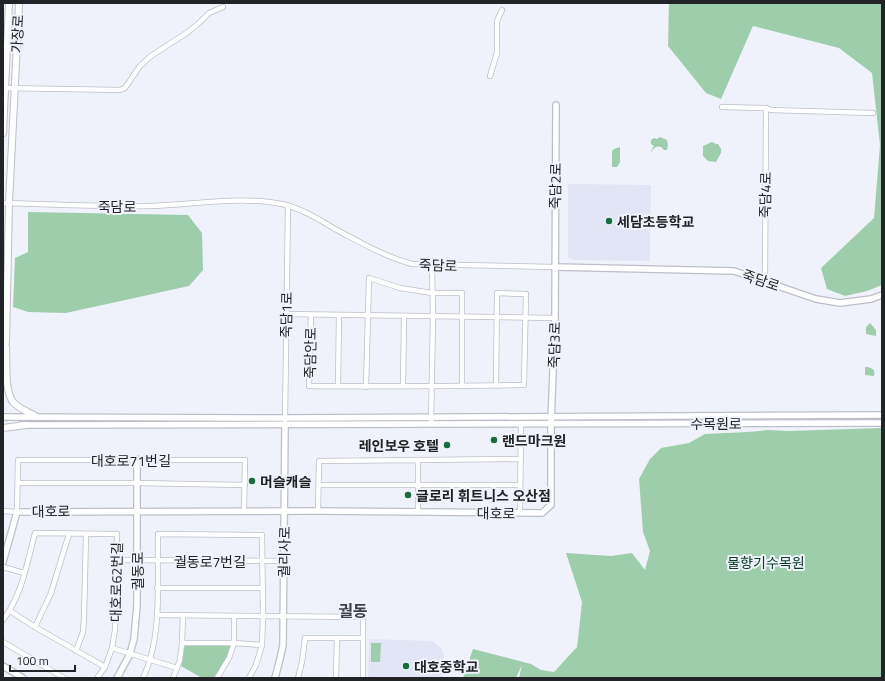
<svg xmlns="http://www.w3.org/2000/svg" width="885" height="681" viewBox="0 0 885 681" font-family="'Titillium Web','Noto Sans KR',sans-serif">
	<rect width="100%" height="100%" fill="#f0f2fb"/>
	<g fill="#e1e5f5">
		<path d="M568,184L651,185L650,261L573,260L568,257Z"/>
		<path d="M369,639L433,641L440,647L444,654L443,678H368Z"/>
	</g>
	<g fill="#9ecdab">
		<path d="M672,3H882V285L867,291L845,296L827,289L821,268L874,218L880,145L872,73L839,48L753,26L721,99L706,93L668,46L669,4Z"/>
		<path d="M660,137L667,140L668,145L667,150H664L661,147C655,145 654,149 650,153L654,146L651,144V140L654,138L657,139Z"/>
		<path d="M712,142L716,144H718L721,149V153L716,162L708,161L703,156V146Z"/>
		<path d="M620,147V162L617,167H612V151L614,149Z"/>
		<path d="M28,212L188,215L202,233L203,270L189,286L66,313L28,312L13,307L15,258L28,252Z"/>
		<path d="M870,323L876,330V336L866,334V327Z"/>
		<path d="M865,367C871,367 876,369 874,376L865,375Z"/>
		<path d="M882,428V678H519L522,665L516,678H463L473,649L531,664L541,670L554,672L577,647L578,639L582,602L566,553L611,556L632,553L645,570L650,551L643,532L639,479L650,459L661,448L689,443L705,434L748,432L768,430L789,431Z"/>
		<path d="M371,643H381L380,662H371Z"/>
		<path d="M185,644L231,645L228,658L215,678H202L181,666Z"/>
	</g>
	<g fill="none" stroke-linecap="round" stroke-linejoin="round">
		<g stroke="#bdbfc8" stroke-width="6">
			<g id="minor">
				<path d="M490,76L497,53V21L502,10"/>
				<path d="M3,88L120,90L125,88L140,66L151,56L188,32L198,24L209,13L223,7"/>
				<path d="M722,107L766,108L771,110L873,113"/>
				<path d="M3,203C52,204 102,207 151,206C196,205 242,195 286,205C304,210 320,220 335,229C360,242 385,257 412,264L555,267"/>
				<path d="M765,281L766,108"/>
				<path d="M285,314L555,318"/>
				<path d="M311,315L309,386C381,387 452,386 524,385L526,294L497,293L496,386"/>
				<path d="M338,386L339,315"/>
				<path d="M403,386L404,316"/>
				<path d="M366,387L369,278L400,288L432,293H462V386"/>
				<path d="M285,420L288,206"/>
				<path d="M431,424L433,316L432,265"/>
				<path d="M418,460L521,459"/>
				<path d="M18,483H136L245,485"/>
				<path d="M319,485H520"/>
				<path d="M3,511L17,512L18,460H245L244,511"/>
				<path d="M318,511L319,461L418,460V512"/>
				<path d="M520,513L521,423"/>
				<path d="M116,560L284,561"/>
				<path d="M3,567L24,573"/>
				<path d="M157,588H263"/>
				<path d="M10,611L35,627L105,667"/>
				<path d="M157,615L363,617V678"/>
				<path d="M3,620C22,595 27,563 35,533L117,534L115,630L112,648L105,667L97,678"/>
				<path d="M35,627L51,593L69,534"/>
				<path d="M3,642L64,678"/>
				<path d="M182,643L183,615"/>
				<path d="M112,648L177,668"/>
				<path d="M76,651L83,632L84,618L86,535"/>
				<path d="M143,678C163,637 157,579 158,534L262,535L263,616L262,645"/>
				<path d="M173,678L180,660L182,643H234L262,645L256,665L249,678"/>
				<path d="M217,678L229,658L234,643V616"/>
				<path d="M298,678L302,662L305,638H363"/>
				<path d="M336,678L337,638"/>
			</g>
		</g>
		<g stroke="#bdbfc8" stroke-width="8">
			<g id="tertiary">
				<path d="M555,267L734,271L816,299L840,303L871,299L882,295"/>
				<path d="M3,417L285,418L882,415"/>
				<path d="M21,425L882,423"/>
				<path d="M3,562L17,512L318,511L542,513L551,505V423L555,318L556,105"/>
				<path d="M3,666L23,678"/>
				<path d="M117,678L130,654L134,639L137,605V459"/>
				<path d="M275,678L280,659L283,645L285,424"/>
			</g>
		</g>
		<g stroke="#bdbfc8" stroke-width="8">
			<g id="secondary">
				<path d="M3,133L9,3"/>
				<path d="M6,347C7,361 4,390 13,402C19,409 29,412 37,417"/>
				<path d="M3,352L6,342L9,203L19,3"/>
				<path d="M3,428L26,425"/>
			</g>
		</g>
		<use href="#minor" stroke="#fff" stroke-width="4.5"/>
		<use href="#tertiary" stroke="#fff" stroke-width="5.5"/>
		<use href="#secondary" stroke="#fff" stroke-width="6"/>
	</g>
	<g fill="#196c3d" stroke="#f0f2fb" stroke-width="1.5">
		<circle cx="609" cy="221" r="4"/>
		<circle cx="494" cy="440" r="4"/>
		<circle cx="447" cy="445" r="4"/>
		<circle cx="252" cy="481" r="4"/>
		<circle cx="408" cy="495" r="4"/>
		<circle cx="406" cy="666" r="4"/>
	</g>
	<g text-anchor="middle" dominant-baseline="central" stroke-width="4" stroke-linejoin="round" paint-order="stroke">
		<g font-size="14" fill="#222326" stroke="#f0f2fb">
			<text transform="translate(17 34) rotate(-87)">가장로</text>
			<text transform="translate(555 186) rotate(-89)">죽담2로</text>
			<text transform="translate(765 195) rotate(-89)">죽담4로</text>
			<text x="117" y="206">죽담로</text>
			<text transform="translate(438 265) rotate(2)">죽담로</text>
			<text transform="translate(761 280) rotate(19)">죽담로</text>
			<text transform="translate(286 315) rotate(-89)">죽담1로</text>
			<text transform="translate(554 345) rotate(-88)">죽담3로</text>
			<text transform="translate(310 353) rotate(-89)">죽담안로</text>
			<text x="716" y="423">수목원로</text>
			<text x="131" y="460">대호로71번길</text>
			<text transform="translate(51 511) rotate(-1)">대호로</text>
			<text transform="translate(496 513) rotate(1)">대호로</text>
			<text transform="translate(284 552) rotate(-89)">궐리사로</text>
			<text x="210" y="561">궐동로7번길</text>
			<text transform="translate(137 571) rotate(-90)">궐동로</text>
			<text transform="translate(116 582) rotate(-89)">대호로62번길</text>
		</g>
		<g font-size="14" font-weight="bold" fill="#222326" stroke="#f0f2fb" text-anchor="start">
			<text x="617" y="221">세담초등학교</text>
			<text x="502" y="440">랜드마크원</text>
			<text x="439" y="445" text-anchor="end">레인보우 호텔</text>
			<text x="260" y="481">머슬캐슬</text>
			<text x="416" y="495">글로리 휘트니스 오산점</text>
			<text x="414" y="666">대호중학교</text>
		</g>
		<g font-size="14" fill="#0c4022" stroke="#f0f2fb">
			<text x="766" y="562">물향기수목원</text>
		</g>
		<g font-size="16" font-weight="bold" fill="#3e4047" stroke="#f0f2fb">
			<text x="353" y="611">궐동</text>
		</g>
	</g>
	<rect width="885" height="681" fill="none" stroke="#222326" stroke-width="8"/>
	<path d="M10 665v6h65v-6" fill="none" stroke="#222326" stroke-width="2"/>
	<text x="16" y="665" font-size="12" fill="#222326" stroke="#f0f2fb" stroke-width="3" paint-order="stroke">100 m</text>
</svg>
